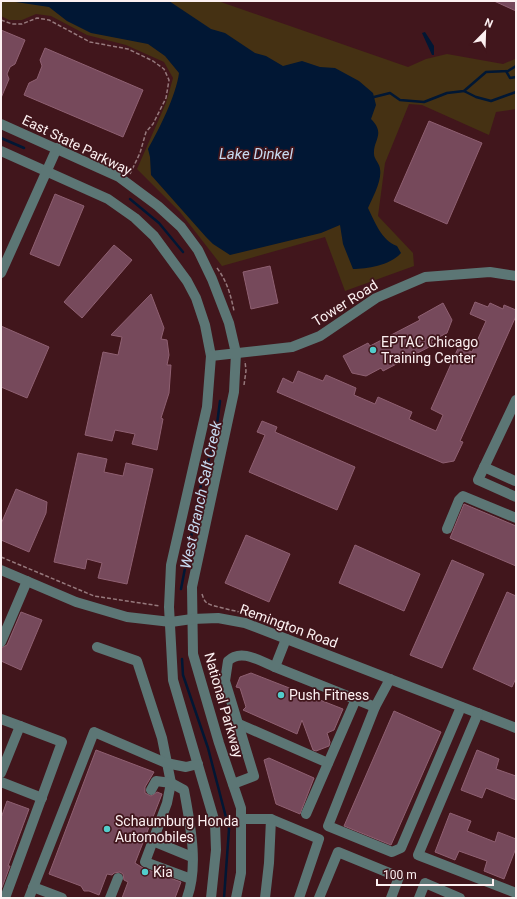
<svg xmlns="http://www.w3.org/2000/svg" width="517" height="899" viewBox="0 0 517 899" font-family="Roboto,sans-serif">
	<rect width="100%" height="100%" fill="#41161c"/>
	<path fill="#453113" d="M1,1H218L408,67L426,59L447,54L503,64L515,59L516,56V109L496,112L489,135L422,105L409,104L385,163L378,216L413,253L414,266L345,291L325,237L222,266L180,212L137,169L166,103L173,78L164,62L126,45L87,35L51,16L36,14L22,20H9L1,16Z"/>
	<g fill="#011734">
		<path d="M9,1H169L211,29L225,33L255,53L266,56L283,66L302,61L320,67L335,68L359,81L373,93L376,105L371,119C386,134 373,140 374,154C374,159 380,164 380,169C382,181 373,197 368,208C375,222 381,240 397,246L401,253C391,265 367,269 353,269L343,244L340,225L321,233L230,255L213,244L206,237L151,175L150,157L148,149C159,129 176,96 179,73L165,56L148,44L91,33L67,21L49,7Z"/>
		<path d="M425,32L434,46V55H432L422,33Z"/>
	</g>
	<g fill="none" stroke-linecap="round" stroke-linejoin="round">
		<g stroke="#011734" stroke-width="2.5">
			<path d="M506,71L510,78L516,77"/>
			<path d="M464,91L476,97L491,101L516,92"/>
			<path d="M374,97L390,93L400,100L424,102L447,93L464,91L486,72L508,71L516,66"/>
			<path d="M1,138L24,148"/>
			<path d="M130,199L159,223L183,252"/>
			<path d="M181,589L202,480L215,440L220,401"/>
			<path d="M182,659L183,675L208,748L229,829L224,898"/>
		</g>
	</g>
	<g fill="#76495b" stroke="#8f6072">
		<path d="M494,1H516V11Z"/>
		<path d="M1,30L25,40L15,64L10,67L7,74L9,79L1,98Z"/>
		<path d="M45,48L143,90L123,137L24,95L29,83L37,79L42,66L40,60Z"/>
		<path d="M429,121L482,143L447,224L394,201Z"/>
		<path d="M55,194L84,206L59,266L30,254Z"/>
		<path d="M114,245L132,260L82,318L64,302Z"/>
		<path d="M270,266L278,303L251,309L243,272Z"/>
		<path d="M151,294L164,328L161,339L167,340L169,355L167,365H171L169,393L161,418L163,419L157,450L132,444L135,434L115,430L112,441L85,435L103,352L118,355L122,337L111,335Z"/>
		<path d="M475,302L488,307L490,303L503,309L504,305L516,310V316L460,441L463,442L454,461L443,463L277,392L283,378L293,383L298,371L323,381L326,375L356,388L354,395L375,404L378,397L412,412L409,419L436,431L443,415L431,409L459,346L472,352L486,321L470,314Z"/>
		<path d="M443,303L452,320L447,333L431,341L433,345L383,371L381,368L366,376L352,373L343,356L368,343L370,346L420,320L418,317Z"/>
		<path d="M1,326L49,347L27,398L1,387Z"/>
		<path d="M262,421L277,427L275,432L355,467L337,510L249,472L265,435L257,432Z"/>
		<path d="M78,453L107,459L104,472L123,476L126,463L153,469L127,584L98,578L102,563L87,559L85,569L54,562Z"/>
		<path d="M16,489L47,502L46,513L29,552L1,540V524Z"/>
		<path d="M464,504L516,526V566L450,538Z"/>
		<path d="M246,535L290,554L269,602L225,583Z"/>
		<path d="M355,545L420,574L404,611L339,583Z"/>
		<path d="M452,560L484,574L442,668L410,655Z"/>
		<path d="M507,592L516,596V678L512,687L473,669Z"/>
		<path d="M21,612L42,620L21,670L1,661V648L7,645Z"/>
		<path d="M251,673L343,709L334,730L327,733L330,742L329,746L316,751L313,750L302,720L297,734L243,710L246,707L240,688L236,687L240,677Z"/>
		<path d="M394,711L441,732L391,845L344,826Z"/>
		<path d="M96,750L154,772L145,787V793L151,796L157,792L162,794L135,863L143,868L181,882L175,898H122L128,882L124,880L123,874L120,872L114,873L112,875L107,874L99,895L89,891H84L81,886L49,874Z"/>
		<path d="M477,750L499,759L496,769L516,776V800L486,788L482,798L461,790Z"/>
		<path d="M269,758L314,778L300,814L276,804L264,760Z"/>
		<path d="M7,801L29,809L8,866H10L1,890V818Z"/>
		<path d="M450,813L471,821L467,831L495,842L498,832L516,839V848L504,879L484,871L487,861L459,851L455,860L435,852Z"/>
	</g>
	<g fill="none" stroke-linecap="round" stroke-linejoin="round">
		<g stroke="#96797d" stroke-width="1.5" stroke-dasharray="4 2" stroke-linecap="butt">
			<path d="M1,20L12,24H22L37,18L49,20L90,42L128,49L153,61L164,69L169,80L166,98L153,124L146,132L140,153L130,174"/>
			<path d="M217,268C227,281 231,296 234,311"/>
			<path d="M244,385L246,371L245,361"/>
			<path d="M1,557L94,596L160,606"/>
			<path d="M202,594C203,597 204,601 207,603C212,607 245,612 256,617"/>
		</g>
		<g stroke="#5c7675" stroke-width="10">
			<path d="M1,124L119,177L158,206L181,227L198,250L212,279L229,323L236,353L234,392L192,587L193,654L219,743L241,808V873L236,898"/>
			<path d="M1,151L108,199L135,218L154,236L187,281L196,298L205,325L211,356L207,407L171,565L169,607L173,680L215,823L216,850L211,898"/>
			<path d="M1,273L57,148"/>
			<path d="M211,356L292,347L320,336L376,298L425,277L490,272L516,276"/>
			<path d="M516,400L478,480L516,497"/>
			<path d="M484,467L515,481"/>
			<path d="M447,529L459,500L463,496L516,518"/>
			<path d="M1,570L76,602L127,617L171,622L192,619L218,618L245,623L516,728"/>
			<path d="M1,642L27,581"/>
			<path d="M97,647L137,661L162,738L171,783L167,803L145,862L191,879"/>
			<path d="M275,667L375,707"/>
			<path d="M390,679L375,707L328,826L392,852L401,848L461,707"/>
			<path d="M478,713L418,855L516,893"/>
			<path d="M1,719L20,726"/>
			<path d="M239,724L328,763"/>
			<path d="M1,773L20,726L62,742L5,898"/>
			<path d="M1,782L42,798"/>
			<path d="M233,784L254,776L225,681L228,661C241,648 260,661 275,667L286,639"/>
			<path d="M151,790L156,781L171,783L184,790C190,824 199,865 187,898"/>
			<path d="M306,814L356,699"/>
			<path d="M241,819H271L319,839L299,898"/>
			<path d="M153,841L192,857"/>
			<path d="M33,887L62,898"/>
			<path d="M29,898L94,732L166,763L186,767L198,764"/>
			<path d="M110,898L118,878"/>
			<path d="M265,898L269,863L271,819"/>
			<path d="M319,898L338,852L399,877L391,898"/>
			<path d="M419,898L425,883L460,898"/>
		</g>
	</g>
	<g fill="#52cdcc" stroke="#41161c" stroke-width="1.5">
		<circle cx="373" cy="350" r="4"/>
		<circle cx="281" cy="695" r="4"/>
		<circle cx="107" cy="829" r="4"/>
		<circle cx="145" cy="872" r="4"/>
	</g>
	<g text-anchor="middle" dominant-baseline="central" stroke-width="3.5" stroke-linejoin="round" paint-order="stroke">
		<g font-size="14" fill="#fcf0f1" stroke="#41161c">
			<text transform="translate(77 145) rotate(26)">East State Parkway</text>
			<text transform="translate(345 303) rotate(-32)">Tower Road</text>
			<text transform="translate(289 626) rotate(20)">Remington Road</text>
			<text transform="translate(224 705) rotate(74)">National Parkway</text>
		</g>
		<g font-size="14" fill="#fcf0f1" stroke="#41161c" text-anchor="start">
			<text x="381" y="342">EPTAC Chicago<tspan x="381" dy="16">Training Center</tspan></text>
			<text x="289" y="695">Push Fitness</text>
			<text x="115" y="821">Schaumburg Honda<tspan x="115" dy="16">Automobiles</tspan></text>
			<text x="153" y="872">Kia</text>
		</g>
		<g font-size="15" font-style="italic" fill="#c7daf1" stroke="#41161c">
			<text x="256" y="154">Lake Dinkel</text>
			<text transform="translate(201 495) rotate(-78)">West Branch Salt Creek</text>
		</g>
	</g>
	<rect width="517" height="899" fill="none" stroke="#fcf0f1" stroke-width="4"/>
	<g transform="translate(485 32) rotate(23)" stroke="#41161c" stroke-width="3" paint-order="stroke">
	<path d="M0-3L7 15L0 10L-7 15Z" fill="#fcf0f1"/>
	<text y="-6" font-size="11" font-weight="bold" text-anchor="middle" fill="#fcf0f1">N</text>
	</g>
	<path d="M377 879v6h116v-6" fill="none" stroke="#fcf0f1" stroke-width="2"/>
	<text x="383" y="879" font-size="12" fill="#fcf0f1" stroke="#41161c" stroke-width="3" paint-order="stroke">100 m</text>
</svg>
